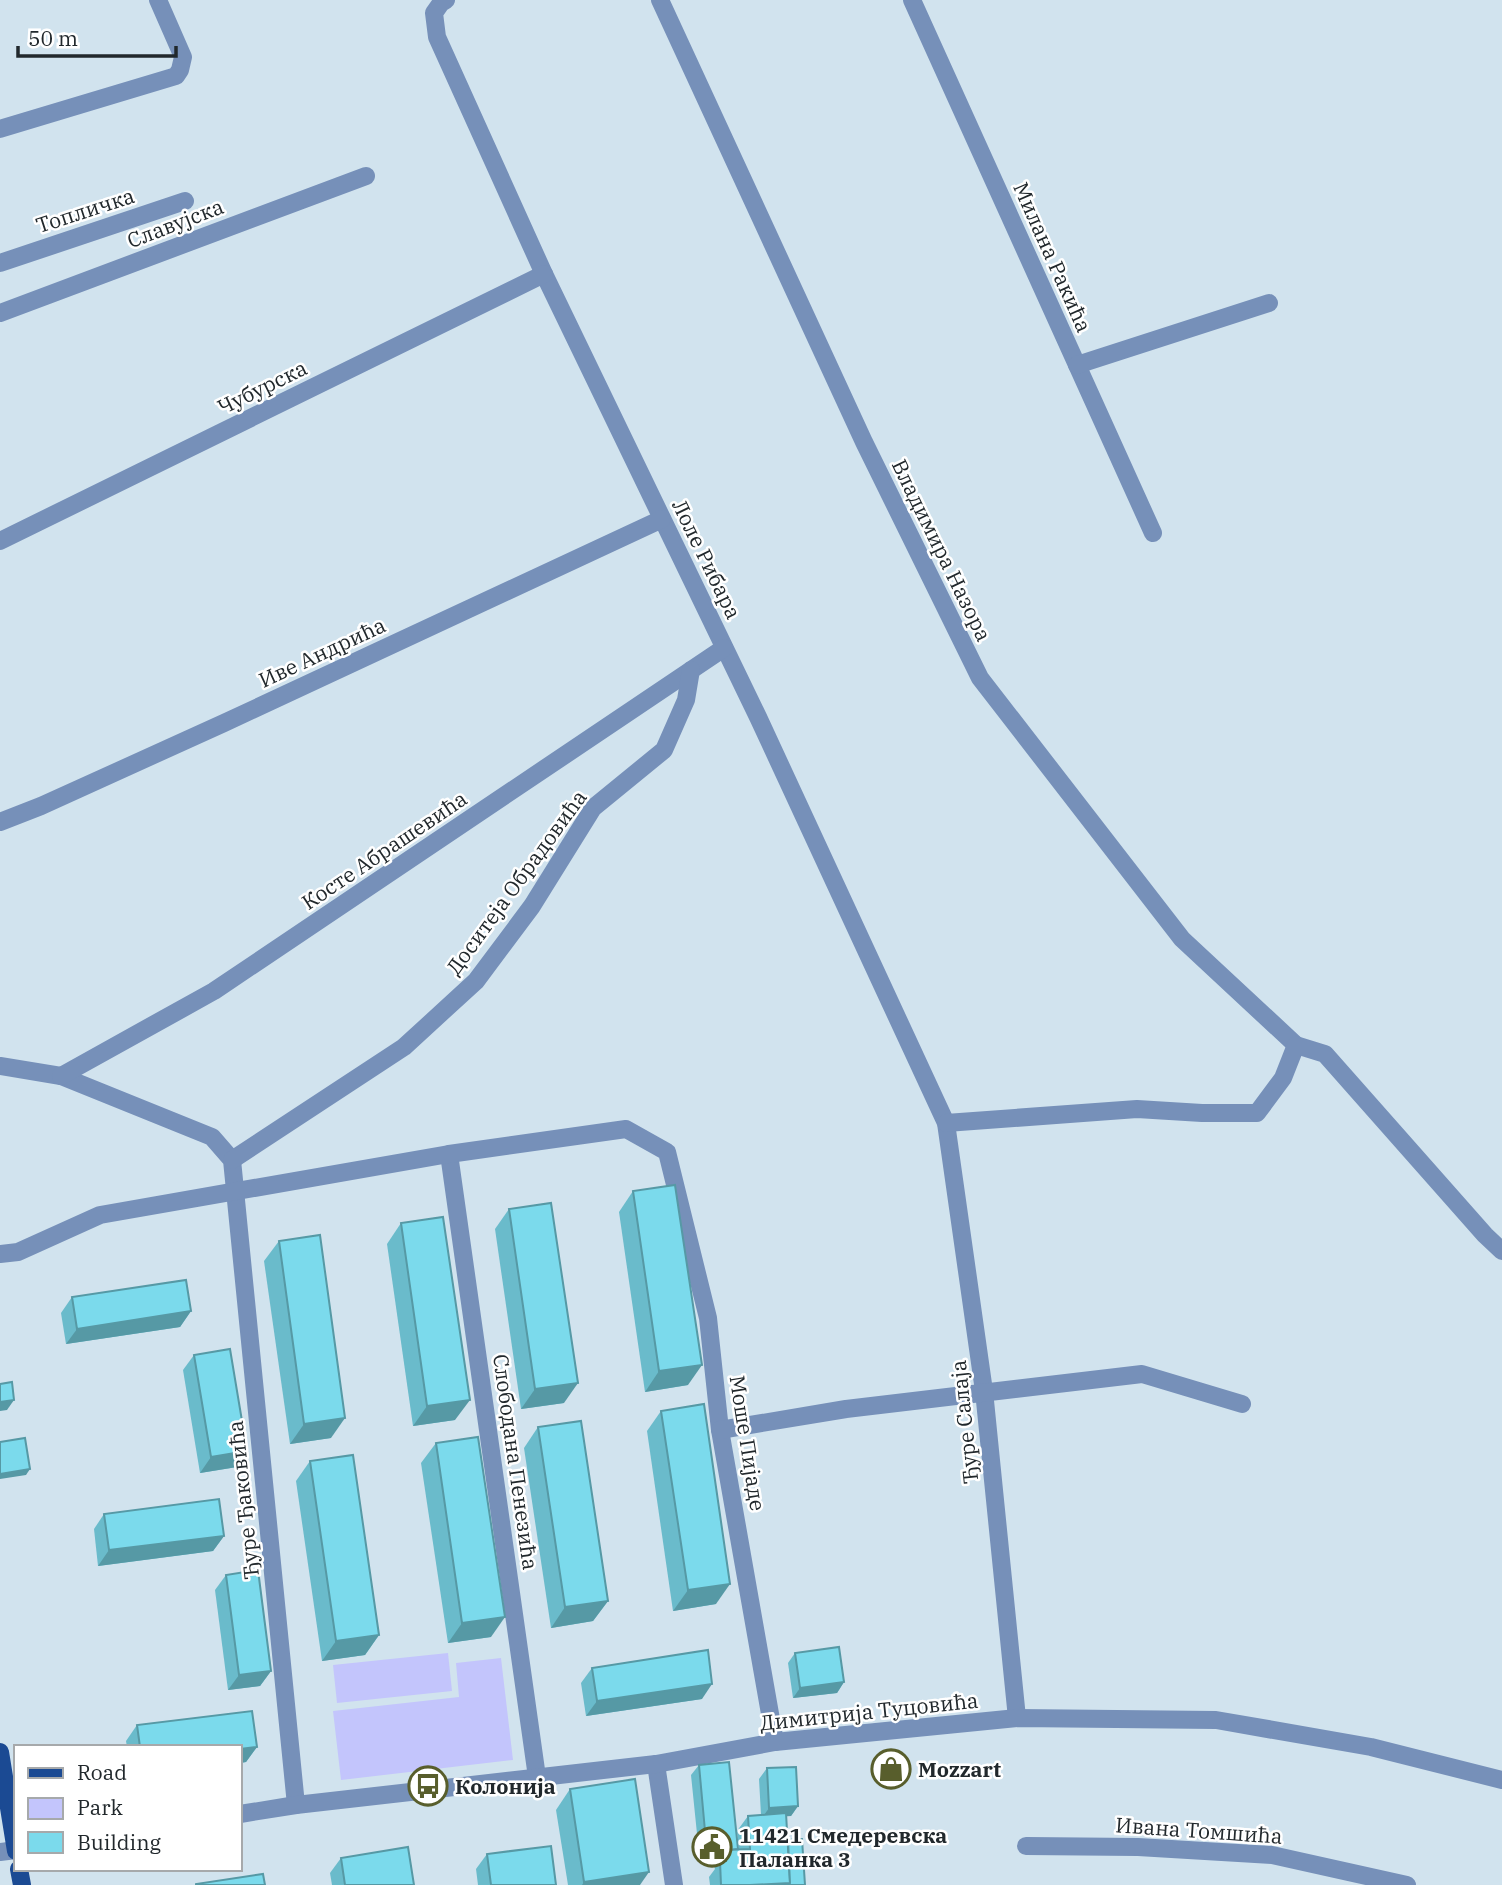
<svg xmlns="http://www.w3.org/2000/svg" width="1502" height="1885" viewBox="0 0 1502 1885" font-family="'IBM Plex Serif',serif">
	<rect width="100%" height="100%" fill="#d1e3ee"/>
	<g fill="#c3c5fc">
		<path d="M448,1653L452,1691L337,1703L333,1665Z"/>
		<path d="M501,1658L513,1760L341,1780L333,1711L459,1697L456,1663Z"/>
	</g>
	<g fill="none" stroke-linecap="round" stroke-linejoin="round">
		<g stroke="#7690b9" stroke-width="18">
			<path d="M446,0L441,3L434,13L437,37L544,274L758,717L946,1123L984,1391L1017,1718"/>
			<path d="M660,0L864,442L980,678L1182,939L1296,1045"/>
			<path d="M912,0L1153,533"/>
			<path d="M0,129L176,76L180,70L183,57L158,0"/>
			<path d="M0,263L185,201"/>
			<path d="M0,313L366,176"/>
			<path d="M1077,365L1269,303"/>
			<path d="M0,541L544,274"/>
			<path d="M0,822L41,806L224,723L662,519"/>
			<path d="M0,1066L61,1076L212,1137L232,1160L296,1805"/>
			<path d="M61,1076L214,991L724,648"/>
			<path d="M946,1123L1137,1109L1202,1113H1257L1283,1078L1296,1045L1325,1054L1485,1235L1502,1251"/>
			<path d="M449,1154L537,1777"/>
			<path d="M232,1160L404,1047L476,981L532,906L593,808L664,750L686,700L691,670"/>
			<path d="M0,1254L18,1252L100,1215L449,1154L626,1129L667,1152L708,1318L720,1430L775,1742"/>
			<path d="M720,1430L846,1409L1142,1374L1242,1404"/>
			<path d="M656,1764L674,1885"/>
			<path d="M240,1814L296,1805L656,1764L775,1742L1017,1718L1216,1720L1371,1747L1502,1780"/>
			<path d="M1026,1846L1138,1847L1272,1855L1407,1885"/>
			<path d="M0,1852L16,1850"/>
		</g>
		<g stroke="#1b4a93" stroke-width="18">
			<path d="M0,1752L16,1851"/>
			<path d="M19,1869L22,1885"/>
		</g>
	</g>
	<g fill="#6abbcb">
		<path d="M633,1191L688,1385L645,1392L619,1212Z"/>
		<path d="M509,1209L564,1403L521,1409L495,1229Z"/>
		<path d="M401,1223L455,1420L413,1426L387,1244Z"/>
		<path d="M279,1241L331,1438L290,1444L264,1261Z"/>
		<path d="M72,1297L191,1311L180,1327L66,1344L61,1313Z"/>
		<path d="M194,1355L237,1467L200,1473L183,1370Z"/>
		<path d="M661,1411L716,1604L673,1611L647,1431Z"/>
		<path d="M538,1427L608,1601L593,1621L551,1628L524,1448Z"/>
		<path d="M436,1443L491,1637L448,1643L421,1463Z"/>
		<path d="M310,1461L379,1635L365,1655L322,1661L296,1481Z"/>
		<path d="M104,1514L224,1536L213,1551L98,1566L94,1529Z"/>
		<path d="M226,1575L271,1671L260,1686L228,1690L215,1590Z"/>
		<path d="M795,1653L844,1682L837,1693L793,1698L788,1663Z"/>
		<path d="M592,1668L702,1699L586,1716L581,1683Z"/>
		<path d="M252,1711L257,1747L246,1762L240,1763V1747H127L126,1741L137,1725Z"/>
		<path d="M699,1765L738,1849H739L737,1831L748,1816L761,1815L759,1779L767,1768L798,1806L791,1816H786L788,1840L805,1885H710L709,1877L715,1869L714,1866L717,1862L700,1863L691,1775Z"/>
		<path d="M570,1789L640,1885H568L556,1810Z"/>
		<path d="M487,1854L556,1885H478L476,1869Z"/>
		<path d="M341,1858L414,1885H332L330,1873Z"/>
	</g>
	<g fill="#5699a5">
		<path d="M191,1311L180,1327L66,1344L77,1329Z"/>
		<path d="M702,1365L688,1385L645,1392L659,1371Z"/>
		<path d="M578,1383L564,1403L521,1409L535,1389Z"/>
		<path d="M14,1400L7,1410L0,1411V1402Z"/>
		<path d="M470,1400L455,1420L413,1426L427,1406Z"/>
		<path d="M345,1418L331,1438L290,1444L304,1424Z"/>
		<path d="M247,1451L237,1467L200,1473L211,1457Z"/>
		<path d="M30,1469L26,1475L0,1479V1474Z"/>
		<path d="M224,1536L213,1551L98,1566L109,1550Z"/>
		<path d="M730,1584L716,1604L673,1611L688,1590Z"/>
		<path d="M608,1601L593,1621L551,1628L565,1607Z"/>
		<path d="M505,1617L491,1637L448,1643L462,1623Z"/>
		<path d="M379,1635L365,1655L322,1661L336,1641Z"/>
		<path d="M271,1671L260,1686L228,1690L239,1675Z"/>
		<path d="M844,1682L837,1693L793,1698L800,1688Z"/>
		<path d="M712,1684L702,1699L586,1716L597,1701Z"/>
		<path d="M257,1747L246,1762L240,1763V1749Z"/>
		<path d="M798,1806L791,1816L762,1818L769,1808Z"/>
		<path d="M724,1851L717,1862L700,1863L707,1853Z"/>
		<path d="M649,1872L640,1885H582L584,1882Z"/>
		<path d="M790,1883L789,1885H750Z"/>
	</g>
	<g fill="#7bdaec" stroke="#5699a5" stroke-width="2">
		<path d="M675,1185L702,1365L659,1371L633,1191Z"/>
		<path d="M551,1203L578,1383L535,1389L509,1209Z"/>
		<path d="M443,1217L470,1400L427,1406L401,1223Z"/>
		<path d="M320,1235L345,1418L304,1424L279,1241Z"/>
		<path d="M186,1280L191,1311L77,1329L72,1297Z"/>
		<path d="M230,1349L247,1451L211,1457L194,1355Z"/>
		<path d="M12,1382L14,1400L0,1402V1384Z"/>
		<path d="M704,1404L730,1584L688,1590L661,1411Z"/>
		<path d="M581,1421L608,1601L565,1607L538,1427Z"/>
		<path d="M478,1437L505,1617L462,1623L436,1443Z"/>
		<path d="M25,1438L30,1469L0,1474V1442Z"/>
		<path d="M353,1455L379,1635L336,1641L310,1461Z"/>
		<path d="M219,1499L224,1536L109,1550L104,1514Z"/>
		<path d="M258,1570L271,1671L239,1675L226,1575Z"/>
		<path d="M839,1647L844,1682L800,1688L795,1653Z"/>
		<path d="M708,1650L712,1684L597,1701L592,1668Z"/>
		<path d="M252,1711L257,1747L240,1749V1747H140L137,1725Z"/>
		<path d="M729,1762L738,1849L707,1853L699,1765Z"/>
		<path d="M796,1767L798,1806L769,1808L767,1768Z"/>
		<path d="M635,1779L649,1872L584,1882L570,1789Z"/>
		<path d="M786,1813L790,1883L750,1885H721L720,1861H726L725,1850L750,1849L748,1816Z"/>
		<path d="M802,1839L805,1885H789L790,1883L788,1840Z"/>
		<path d="M551,1846L556,1885H491L487,1854Z"/>
		<path d="M408,1847L414,1885H345L341,1858Z"/>
		<path d="M263,1874L265,1885H196V1884Z"/>
	</g>
	<defs>
		<g id="shop-ring" transform="scale(2.0125)"><circle r="9.5" fill="#fff" stroke="#585e2c" stroke-width="1.5"/><path d="M-5-2.5h2.3a2.7 3.5 0 0 1 5.4 0H5L5.5 6h-11ZM-1.5-2.5h3a1.5 2.3 0 0 0-3 0Z" fill="#585e2c"/></g>
		<g id="bus-ring" transform="scale(2.0125)"><circle r="9.5" fill="#fff" stroke="#585e2c" stroke-width="1.5"/><path d="M-5-6H5V4H4V6H2V4H-2V6H-4V4H-5ZM-3.5-4V0h7V-4ZM-3.5 1.2v1.5H-2V1.2ZM2 1.2v1.5H3.5V1.2Z" fill="#585e2c"/></g>
		<g id="civic-ring" transform="scale(2.0125)"><circle r="9.5" fill="#fff" stroke="#585e2c" stroke-width="1.5"/><path d="M-.6-6.5H3V-4.5H.6V-3L4-1V1h2V6H-6V1h2V-1L-.6-3ZM-1.2 2.5V6h2.4V2.5Z" fill="#585e2c"/></g>
	</defs>
	<g fill-rule="evenodd">
		<use href="#shop-ring" x="891" y="1769"/>
		<use href="#bus-ring" x="428" y="1786"/>
		<use href="#civic-ring" x="712" y="1847"/>
	</g>
	<g text-anchor="middle" dominant-baseline="central" stroke-width="5" stroke-linejoin="round" paint-order="stroke">
		<g font-size="21" fill="#21282c" stroke="#fff">
			<text transform="translate(85 210) rotate(-18)">Топличка</text>
			<text transform="translate(175 223) rotate(-21)">Славујска</text>
			<text transform="translate(1053 257) rotate(66)">Милана Ракића</text>
			<text transform="translate(262 387) rotate(-26)">Чубурска</text>
			<text transform="translate(942 550) rotate(64)">Владимира Назора</text>
			<text transform="translate(707 559) rotate(64)">Лоле Рибара</text>
			<text transform="translate(322 652) rotate(-25)">Иве Андрића</text>
			<text transform="translate(384 850) rotate(-34)">Косте Абрашевића</text>
			<text transform="translate(516 882) rotate(-54)">Доситеја Обрадовића</text>
			<text transform="translate(964 1422) rotate(-96)">Ђуре Салаја</text>
			<text transform="translate(748 1443) rotate(81)">Моше Пијаде</text>
			<text transform="translate(516 1462) rotate(82)">Слободана Пенезића</text>
			<text transform="translate(243 1500) rotate(-96)">Ђуре Ђаковића</text>
			<text transform="translate(869 1711) rotate(-6)">Димитрија Туцовића</text>
			<text transform="translate(1199 1830) rotate(4)">Ивана Томшића</text>
		</g>
		<g font-size="21" font-weight="bold" fill="#21282c" stroke="#fff" text-anchor="start">
			<text x="918" y="1769">Mozzart</text>
			<text x="455" y="1786">Колонија</text>
			<text x="739" y="1835">11421 Смедеревска<tspan x="739" dy="24">Паланка 3</tspan></text>
		</g>
	</g>
	<rect x="14" y="1745" width="228" height="126" fill="#ffffff" stroke="#a6a9ab" stroke-width="2"/>
	<rect x="28" y="1768" width="35" height="10" fill="#1b4a93" stroke="#a6a9ab" stroke-width="2"/>
	<text x="77" y="1780" font-size="21" fill="#21282c">Road</text>
	<rect x="28" y="1798" width="35" height="21" fill="#c3c5fc" stroke="#a6a9ab" stroke-width="2"/>
	<text x="77" y="1815" font-size="21" fill="#21282c">Park</text>
	<rect x="28" y="1832" width="35" height="21" fill="#7bdaec" stroke="#a6a9ab" stroke-width="2"/>
	<text x="77" y="1850" font-size="21" fill="#21282c">Building</text>
	<path d="M18 46v10h158v-10" fill="none" stroke="#21282c" stroke-width="3.5"/>
	<text x="28" y="46" font-size="21" fill="#21282c" stroke="#ffffff" stroke-width="5" paint-order="stroke">50 m</text>
</svg>
